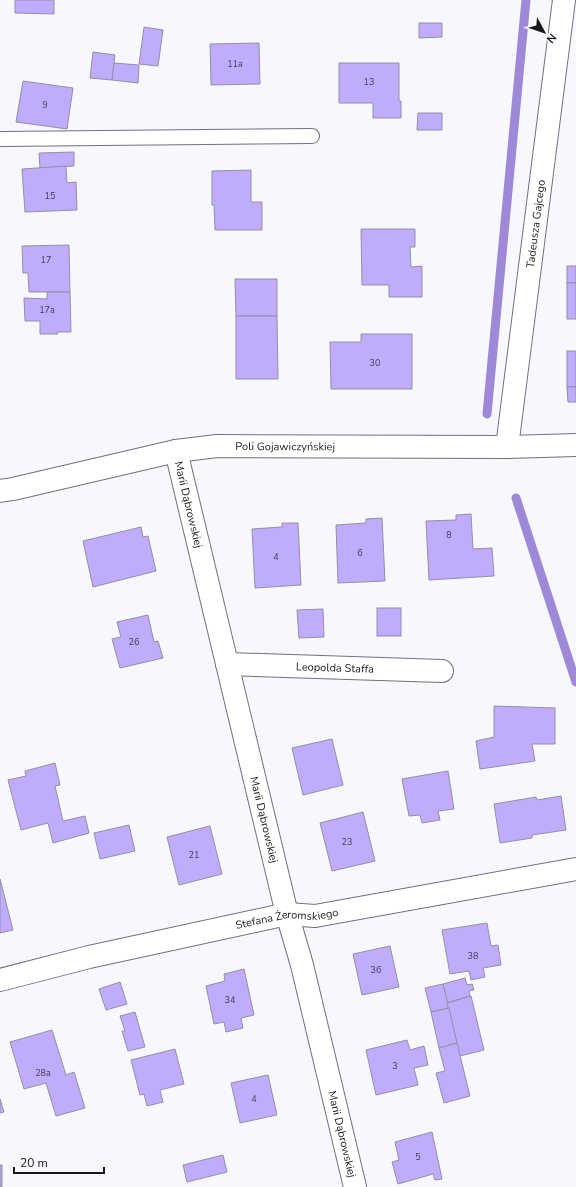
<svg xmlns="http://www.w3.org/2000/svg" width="576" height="1187" viewBox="0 0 576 1187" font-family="'Nunito Sans',sans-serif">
	<rect width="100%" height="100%" fill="#f8f7fe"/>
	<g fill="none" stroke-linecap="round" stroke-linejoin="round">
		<g stroke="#9d89d8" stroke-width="9">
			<path d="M487,414L526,0"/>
			<path d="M516,498L576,682"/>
		</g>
	</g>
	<g fill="#bfacfd" stroke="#9390a1">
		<path d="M15,0H54V14L15,13Z"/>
		<path d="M419,23H442V37L419,38Z"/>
		<path d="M144,27L163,30L158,66L139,64Z"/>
		<path d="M259,43L260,84L211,85L210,44Z"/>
		<path d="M93,52L115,55L112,80L90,78Z"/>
		<path d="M114,63L139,65L138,83L112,80Z"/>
		<path d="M339,63H399V101H401V118H373V103H339Z"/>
		<path d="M23,81L73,88L67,129L16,122Z"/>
		<path d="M418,113H442V130H417Z"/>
		<path d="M74,152V166L40,168L39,153Z"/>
		<path d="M66,166L67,183L76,182L77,210L25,212L22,169Z"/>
		<path d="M251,170V202H262V230H215L214,205H212V171Z"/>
		<path d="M361,229H415V247H410L411,267L422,266V297H389V285H362Z"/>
		<path d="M69,245L70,292H29L28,273H23L22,246Z"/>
		<rect x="567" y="266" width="9" height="17"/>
		<path d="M235,279H277V316H236Z"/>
		<rect x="567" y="283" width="9" height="36"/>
		<path d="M47,292H70L71,332H57L58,334H40V321H25L24,298L47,299Z"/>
		<path d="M236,316H277L278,379H236Z"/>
		<path d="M361,334H412V389H331L330,342H361Z"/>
		<rect x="567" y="351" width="9" height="36"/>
		<path d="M567,387H576V402H568Z"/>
		<path d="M471,514L473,549L492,548L494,576L429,580L426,521L456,520V515Z"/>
		<path d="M382,518L385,581L338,583L336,525L366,523V519Z"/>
		<path d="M282,523H298L301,585L255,588L252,529L282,527Z"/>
		<path d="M141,527L143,537L148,536L156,571L93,587L83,541Z"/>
		<rect x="377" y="608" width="24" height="28"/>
		<path d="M323,609L324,637L299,638L297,610Z"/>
		<path d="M148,615L154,642L158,641L163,658L120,668L112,639L121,637L117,622Z"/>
		<path d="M494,706L555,708V744H532L535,761L480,769L476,741L494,737Z"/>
		<path d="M332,739L343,785L303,795L292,748Z"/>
		<path d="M55,763L60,785L55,786L63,821L85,816L89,833L53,843L48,823L21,830L8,780L26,776L25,771Z"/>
		<path d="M448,771L454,809L438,811L440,820L422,823L420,815L409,816L402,779Z"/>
		<path d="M561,796L566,830L532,835V838L500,843L494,804L536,797L537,800Z"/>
		<path d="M363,812L375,861L332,871L320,823Z"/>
		<path d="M129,825L135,851L100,859L94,833Z"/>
		<path d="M210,826L222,874L179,885L167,837Z"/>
		<path d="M0,879L13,930L0,933Z"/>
		<path d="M487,923L491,946L498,945L501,965L483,968L485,977L471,980L469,971L450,974L442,930Z"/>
		<path d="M390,946L399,987L362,995L353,954Z"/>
		<path d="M244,969L254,1015L241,1018L243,1028L226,1032L224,1022L214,1024L206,986L225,981L224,974Z"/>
		<path d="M465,978L467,985L472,984L474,990L469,991L470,996L447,1003L443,984Z"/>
		<path d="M120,982L127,1004L106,1010L99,989Z"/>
		<path d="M443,984L449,1008L431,1012L425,988Z"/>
		<path d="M471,996L484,1050L460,1056L447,1003Z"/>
		<path d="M449,1008L457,1043L439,1048L431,1012Z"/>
		<path d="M135,1012L145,1047L128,1051L122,1031H125L120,1016Z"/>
		<path d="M52,1030L66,1075L74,1072L85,1108L56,1116L46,1083L24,1089L10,1042Z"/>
		<path d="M407,1040L410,1050L424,1046L428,1065L414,1068L418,1085L376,1095L366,1050Z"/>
		<path d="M457,1043L470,1096L444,1103L436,1073L445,1071L439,1048Z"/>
		<path d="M175,1049L184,1084L160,1090L163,1102L147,1106L144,1094L140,1095L131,1060Z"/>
		<path d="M268,1075L277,1115L240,1123L231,1083Z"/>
		<path d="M0,1099L4,1112L0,1113Z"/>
		<path d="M432,1132L442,1179L435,1180L433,1174L398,1184L392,1162L399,1160L395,1142Z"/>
		<path d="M223,1155L227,1172L187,1182L183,1165Z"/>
		<rect x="0" y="1165" width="2" height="22"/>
	</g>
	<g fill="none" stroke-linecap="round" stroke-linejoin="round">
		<g stroke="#736f7f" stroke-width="16">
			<path id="lane" d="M0,139L312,136"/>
		</g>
		<g stroke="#736f7f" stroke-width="24">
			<g id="street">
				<path id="s1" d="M507,447L564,0"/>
				<path id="s2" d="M176,451L287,914L302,965L355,1187"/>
				<path id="s3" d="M0,491L13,489L176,451L217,446L507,447L576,445"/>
				<path id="s4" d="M227,664L442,671"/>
				<path id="s5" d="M0,980L89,957L287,914L315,916L576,869"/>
			</g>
		</g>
		<use href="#lane" stroke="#fff" stroke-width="14"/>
		<use href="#street" stroke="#fff" stroke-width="22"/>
	</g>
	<g text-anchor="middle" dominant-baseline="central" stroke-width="4" stroke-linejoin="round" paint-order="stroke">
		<g font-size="9" fill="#423d56">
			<text x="235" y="64">11a</text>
			<text x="369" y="82">13</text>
			<text x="45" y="105">9</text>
			<text x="50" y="196">15</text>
			<text x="46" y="260">17</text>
			<text x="47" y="310">17a</text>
			<text x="375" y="363">30</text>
			<text x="449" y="535">8</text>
			<text x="360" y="553">6</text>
			<text x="276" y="557">4</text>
			<text x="134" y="642">26</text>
			<text x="347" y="842">23</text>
			<text x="194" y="855">21</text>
			<text x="473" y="956">38</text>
			<text x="376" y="970">36</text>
			<text x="230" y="1000">34</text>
			<text x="395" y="1066">3</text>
			<text x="43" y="1073">28a</text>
			<text x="254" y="1099">4</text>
			<text x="418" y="1157">5</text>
		</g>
		<g font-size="11" fill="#19181e" stroke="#f8f7fe">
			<text stroke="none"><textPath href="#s1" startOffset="225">Tadeusza Gajcego</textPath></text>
			<text stroke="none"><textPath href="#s3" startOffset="290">Poli Gojawiczyńskiej</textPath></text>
			<text stroke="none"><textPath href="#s2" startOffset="55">Marii Dąbrowskiej</textPath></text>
			<text stroke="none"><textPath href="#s4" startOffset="108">Leopolda Staffa</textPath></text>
			<text stroke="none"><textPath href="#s2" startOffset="379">Marii Dąbrowskiej</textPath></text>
			<text stroke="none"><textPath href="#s5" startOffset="294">Stefana Żeromskiego</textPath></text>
			<text stroke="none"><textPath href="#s2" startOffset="703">Marii Dąbrowskiej</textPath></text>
		</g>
	</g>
	<g transform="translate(544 32) rotate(130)" stroke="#f8f7fe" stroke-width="3" paint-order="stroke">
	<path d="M0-3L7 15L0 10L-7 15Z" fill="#19181e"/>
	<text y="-6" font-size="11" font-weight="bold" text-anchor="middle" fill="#19181e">N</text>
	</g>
	<path d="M14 1167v6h90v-6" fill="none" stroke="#19181e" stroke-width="2"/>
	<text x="20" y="1167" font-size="12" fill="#19181e" stroke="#f8f7fe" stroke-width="3" paint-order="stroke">20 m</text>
</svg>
